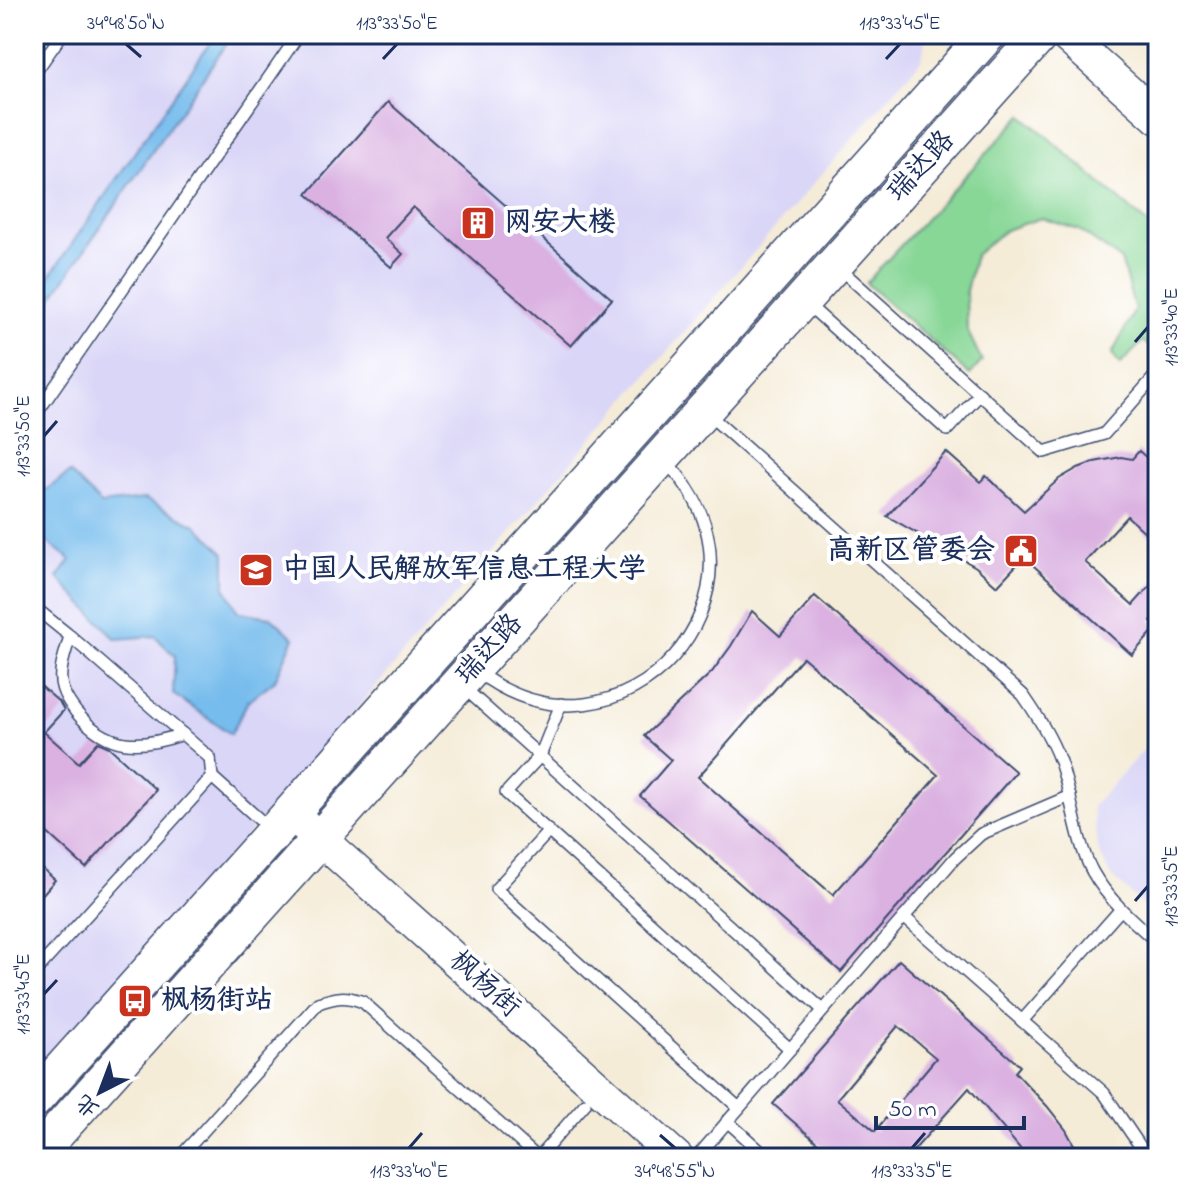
<svg xmlns="http://www.w3.org/2000/svg" width="1192" height="1192" viewBox="0 0 1192 1192" font-family="'Indie Flower','LXGW WenKai TC',sans-serif">
	<rect width="100%" height="100%" fill="#fff"/>
	<filter id="ink" filterUnits="userSpaceOnUse"><feTurbulence type="fractalNoise" baseFrequency=".0125" numOctaves="2"/><feDisplacementMap in="SourceGraphic" scale="16" xChannelSelector="R" yChannelSelector="G"/><feConvolveMatrix kernelMatrix="1 2 1 2 8 2 1 2 1" color-interpolation-filters="sRGB"/></filter>
	<filter id="wash" filterUnits="userSpaceOnUse"><feTurbulence type="fractalNoise" baseFrequency=".006" numOctaves="4" result="noise"/><feDisplacementMap in="SourceGraphic" scale="32" xChannelSelector="R" yChannelSelector="G"/><feGaussianBlur stdDeviation="1.8" result="paint"/><feColorMatrix in="noise" values="0 0 0 0 0 0 0 0 0 0 0 0 0 0 0 0 0 1.4 0 .05"/><feComposite in="paint" operator="in"/></filter>
	<g filter="url(#wash)">
		<rect width="100%" height="100%" fill="#f5ecd8"/>
		<g fill="#dad6f7">
			<path d="M34,34H928L921,60L34,1080Z"/>
			<path d="M1158,734V919L1110,875L1098,849L1092,807Z"/>
		</g>
		<path fill="#88d797" stroke="#52837a" stroke-width="2" d="M1022,115L1158,233V349L1156,352L1143,341L1120,365L1112,354L1135,310L1121,260L1079,230L1041,218L1005,230L975,255L966,291L967,330L982,361L970,375L866,283Z"/>
		<g fill="#76bced" stroke="#4876a6" stroke-width="2">
			<path d="M216,34H233L34,324V299Z"/>
			<path d="M70,473L101,504L145,499L196,525L225,553V587L238,612L271,617L294,638L275,680L248,701L231,734L173,694L175,656L155,636L116,639L58,578L71,560L35,533L34,498Z"/>
		</g>
		<g id="blocks">
			<g fill="#dab1e1" fill-rule="evenodd">
				<path d="M388,102L612,299L571,346L413,207L385,238L403,254L391,267L307,194Z"/>
				<path d="M1139,451L1157,467L1147,478L1158,489V544L1127,516L1085,562L1133,605L1158,577V613L1151,621L1157,627L1132,655L1024,557L997,586L976,567L887,516L946,452L980,482L986,476L1024,511L1059,479L1078,468L1094,462L1121,457L1132,459Z"/>
				<path d="M815,596L1016,772L841,972L640,796L671,760L644,736L712,672L731,646L752,611L780,636ZM803,657L938,775L833,895L698,777Z"/>
				<path d="M34,680L60,703L64,710L44,732L79,763L98,742L109,747L156,790L86,868L43,829L34,840Z"/>
				<path d="M34,861L55,880L34,904Z"/>
				<path d="M899,960L1020,1066L1015,1072L1047,1106L1066,1130L1081,1158H1028L969,1088L907,1158H835L773,1104ZM898,1026L936,1058L875,1131L837,1099Z"/>
			</g>
		</g>
	</g>
	<g filter="url(#ink)">
		<use href="#blocks" fill-opacity="0" stroke="#3c4b70" stroke-width="2"/>
		<g fill="none" stroke-linecap="round" stroke-linejoin="round">
			<g stroke="#3c4b70" stroke-width="14">
				<g id="lane">
					<path d="M34,74L62,34"/>
					<path d="M839,268L1044,452L1104,434L1158,373"/>
					<path d="M805,302L947,430L980,394"/>
					<path d="M708,414L1023,695C1037,715 1050,735 1059,759C1072,793 1075,839 1092,871C1108,900 1134,922 1158,943"/>
					<path d="M34,417L299,34"/>
					<path d="M34,607L70,636L210,758L212,777"/>
					<path d="M70,636C67,648 62,660 61,672C59,688 67,700 76,712C108,750 139,749 183,734"/>
					<path d="M475,670C622,785 794,589 665,461"/>
					<path d="M463,687L823,1010"/>
					<path d="M561,704L540,756L506,793L790,1049"/>
					<path d="M549,831L496,889L739,1108"/>
					<path d="M904,917L1104,1093L1148,1158"/>
					<path d="M34,973L212,777L270,829"/>
					<path d="M1022,1021L1121,909"/>
					<path d="M727,1121L768,1158"/>
					<path d="M179,1158L318,1003C336,997 345,995 363,1002L538,1158"/>
					<path d="M538,1158L585,1104"/>
					<path d="M696,1158L955,858L981,834L1070,796"/>
				</g>
			</g>
			<g stroke="#3c4b70" stroke-width="35">
				<g id="secondary">
					<path d="M1064,34L1158,118"/>
					<path d="M291,813L677,1158"/>
				</g>
			</g>
			<g stroke="#3c4b70" stroke-width="39">
				<g id="primary">
					<path d="M34,1100L988,34"/>
					<path d="M34,1158L1041,34"/>
				</g>
			</g>
			<use href="#lane" stroke="#fff" stroke-width="11"/>
			<use href="#secondary" stroke="#fff" stroke-width="32"/>
			<use href="#primary" stroke="#fff" stroke-width="36"/>
		</g>
	</g>
	<path fill="none" stroke="#1b2f5e" stroke-width="3" d="M126,44L141,57M383,59L397,44M886,59L900,44M1135,342L1148,327M44,436L57,421M1135,901L1148,886M44,994L57,980M660,1135L675,1148M409,1148L422,1133M912,1148L925,1133"/>
	<defs>
		<g id="building-square" transform="scale(1.8)"><rect x="-9" y="-9" width="18" height="18" rx="4" fill="#c8321e" stroke="#fff"/><path d="M-4-6H4V6H1V3H-1V6H-4ZM-2.5-4.3h1.7v1.8h-1.7ZM.8-4.3h1.7v1.8H.8ZM-2.5-1h1.7V.8h-1.7ZM.8-1h1.7V.8H.8Z" fill="#fff"/></g>
		<g id="civic-square" transform="scale(1.8)"><rect x="-9" y="-9" width="18" height="18" rx="4" fill="#c8321e" stroke="#fff"/><path d="M-.6-6.5H3V-4.5H.6V-3L4-1V1h2V6H-6V1h2V-1L-.6-3ZM-1.2 2.5V6h2.4V2.5Z" fill="#fff"/></g>
		<g id="university-square" transform="scale(1.8)"><rect x="-9" y="-9" width="18" height="18" rx="4" fill="#c8321e" stroke="#fff"/><path d="M0-5L7-2L0 1L-7-2ZM-4 1L0 2.5L4 1V4Q0 6-4 4Z" fill="#fff"/></g>
		<g id="bus-square" transform="scale(1.8)"><rect x="-9" y="-9" width="18" height="18" rx="4" fill="#c8321e" stroke="#fff"/><path d="M-5-6H5V4H4V6H2V4H-2V6H-4V4H-5ZM-3.5-4V0h7V-4ZM-3.5 1.2v1.5H-2V1.2ZM2 1.2v1.5H3.5V1.2Z" fill="#fff"/></g>
	</defs>
	<g fill-rule="evenodd">
		<use href="#building-square" x="478" y="223"/>
		<use href="#civic-square" x="1021" y="551"/>
		<use href="#university-square" x="256" y="570"/>
		<use href="#bus-square" x="135" y="1001"/>
	</g>
	<g text-anchor="middle" dominant-baseline="central" stroke-width="8" stroke-linejoin="round" paint-order="stroke">
		<g font-size="28" fill="#1b2f5e" stroke="#fff">
			<text transform="translate(922 167) rotate(-48)">瑞达路</text>
			<text transform="translate(490 650) rotate(-48)">瑞达路</text>
			<text transform="translate(484 985) rotate(42)">枫杨街</text>
		</g>
		<g font-size="28" font-weight="bold" fill="#1b2f5e" stroke="#fff" text-anchor="start">
			<text x="504" y="223">网安大楼</text>
			<text x="995" y="551" text-anchor="end">高新区管委会</text>
			<text x="282" y="570">中国人民解放军信息工程大学</text>
			<text x="161" y="1001">枫杨街站</text>
		</g>
	</g>
	<rect width="1192" height="1192" fill="none" stroke="#fff" stroke-width="88"/>
	<g transform="translate(100 1092) rotate(222)" stroke="#ffffff" stroke-width="6" paint-order="stroke">
	<path d="M0-6L14 30L0 20L-14 30Z" fill="#1b2f5e"/>
	<text y="-12" font-size="22" font-weight="bold" text-anchor="middle" fill="#1b2f5e">北</text>
	</g>
	<path d="M876 1116v12h148v-12" fill="none" stroke="#1b2f5e" stroke-width="4"/>
	<text x="888" y="1116" font-size="24" fill="#1b2f5e" stroke="#ffffff" stroke-width="6" paint-order="stroke">50 m</text>
	<rect x="44" y="44" width="1104" height="1104" fill="none" stroke="#1b2f5e" stroke-width="3"/>
	<g font-size="20" text-anchor="middle" fill="#1b2f5e">
		<text x="126" y="29">34°48'50"N</text>
		<text x="397" y="29">113°33'50"E</text>
		<text x="900" y="29">113°33'45"E</text>
		<text transform="translate(1170 327) rotate(-90)" y="7">113°33'40"E</text>
		<text transform="translate(22 436) rotate(-90)" y="7">113°33'50"E</text>
		<text transform="translate(1170 886) rotate(-90)" y="7">113°33'35"E</text>
		<text transform="translate(22 994) rotate(-90)" y="7">113°33'45"E</text>
		<text x="409" y="1177">113°33'40"E</text>
		<text x="675" y="1177">34°48'55"N</text>
		<text x="912" y="1177">113°33'35"E</text>
	</g>
</svg>
